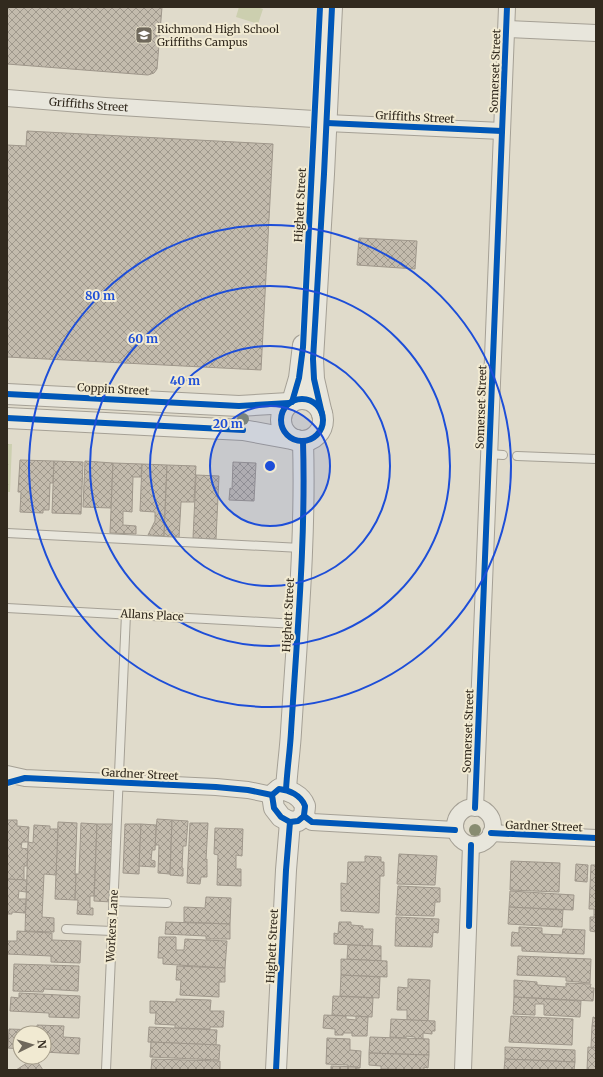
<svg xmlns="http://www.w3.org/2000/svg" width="603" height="1077" viewBox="0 0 603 1077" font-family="Merriweather,serif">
	<defs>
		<pattern id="grass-tufts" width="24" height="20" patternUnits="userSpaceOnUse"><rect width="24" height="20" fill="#cccfaf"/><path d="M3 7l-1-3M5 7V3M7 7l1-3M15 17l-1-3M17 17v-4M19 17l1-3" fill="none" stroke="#b0b296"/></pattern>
		<pattern id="building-cross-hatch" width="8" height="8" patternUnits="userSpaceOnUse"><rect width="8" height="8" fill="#c3bbad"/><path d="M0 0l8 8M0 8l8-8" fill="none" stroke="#9f988c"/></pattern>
	</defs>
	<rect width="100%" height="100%" fill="#e0dbcb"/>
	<path fill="url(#grass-tufts)" d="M7,444H12L10,492H7Z"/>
	<path fill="#cccfaf" d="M239,7H257L263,9L258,24L236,17Z"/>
	<g fill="url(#building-cross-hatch)" stroke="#9f978b">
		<path d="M7,7H162L157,69L154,73L148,75L7,64Z"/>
		<path d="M27,131L273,144L261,370L7,357V145L26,146Z"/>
		<path d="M359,238L417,241L415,269L357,265Z"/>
		<path d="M20,460L54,461L53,483H50L49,510H43V513L20,512L21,492H18Z"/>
		<path d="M54,461L83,462L81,514L52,513Z"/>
		<path d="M85,461L113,463L111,508L83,507Z"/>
		<path d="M233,462L256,463L254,501L229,500L230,488L232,489Z"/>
		<path d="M113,463L142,464L141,477H133L132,512L123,511V525L136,526V534L110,533Z"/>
		<path d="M142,464L167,465L164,536L148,535L155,521V512L140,511Z"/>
		<path d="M167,465L196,466L194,502H181L179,538L164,537Z"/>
		<path d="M196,475L219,476L216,539L193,538Z"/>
		<path d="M157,819L172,820L170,874L158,873L159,845H155Z"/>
		<path d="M7,820H17V826L29,827L28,842H22L21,848L28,849L27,866H24V880L7,879Z"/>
		<path d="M172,820L188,821L186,846H183L182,868H183V876L170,875Z"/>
		<path d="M58,822L77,823L75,874H76L75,900L55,899Z"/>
		<path d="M81,823L97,824L94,896H90V908H93V915L77,914L78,900H75L76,874H79Z"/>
		<path d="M190,823H208L206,860L207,859V877H201L200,884L187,883Z"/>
		<path d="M97,824H115L112,902L94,901Z"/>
		<path d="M125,824H141L139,874L123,873Z"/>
		<path d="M141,824L156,825L155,850H152L151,860L155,861V867L139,866Z"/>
		<path d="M34,825L50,826V829H58L56,875L44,874L42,917L54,918V932L25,931L28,842L33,843Z"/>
		<path d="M215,828L243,829L242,856L236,855V869H241V886L217,885L218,855L214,854Z"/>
		<path d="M399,854L437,856L435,885L397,884Z"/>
		<path d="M365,856L381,857V862H384V876H380L379,913L341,911V883L347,884L348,862H365Z"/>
		<path d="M511,861L560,863L559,892L510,890Z"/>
		<path d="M576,864L588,865L587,882L575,881Z"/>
		<path d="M591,865H596V932L590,931V917H594V909H589Z"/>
		<path d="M7,879L27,880L26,892L19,891L18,899H26L25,913L12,912V914H7Z"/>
		<path d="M398,886L440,888V902H435L434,916L396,915Z"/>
		<path d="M510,891L574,895L573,910L509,907Z"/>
		<path d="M206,897L231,898L230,924L184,922V907L205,908Z"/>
		<path d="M509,907L563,910L562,927L508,924Z"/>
		<path d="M396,917L439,919L438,933L433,932L432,947L395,946Z"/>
		<path d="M166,922L230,924V939H206V936L165,934Z"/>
		<path d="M339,922H351V925L363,926V929H373L372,946L334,944V933L338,934Z"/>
		<path d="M519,927L542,928V934L562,935L563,929L585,930L584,954L522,951V946H511L512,932L519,933Z"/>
		<path d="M17,931L52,933V940L81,941L80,963L51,962V956L7,954V941H17Z"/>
		<path d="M159,937H176V950H184L185,939L227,941L225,968L163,964V958H158Z"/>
		<path d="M348,945L381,946V961L347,959Z"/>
		<path d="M518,956L591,959L590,983L566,981V977L517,975Z"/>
		<path d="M341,959L387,961V977L341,975Z"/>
		<path d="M14,964L79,966L78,991L44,989L43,992L13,991Z"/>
		<path d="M177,966L225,968V982H219V997L180,995L181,980H176Z"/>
		<path d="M341,975L380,977L379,998L340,996Z"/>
		<path d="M408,979L430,980L428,1021L407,1020V1010H397L398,987L408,988Z"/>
		<path d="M514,980L537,982V985L566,987V983L591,984L590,988H594L593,1001L514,997Z"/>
		<path d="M19,993L80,996L79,1018L49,1017V1013L10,1011L11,997L19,998Z"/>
		<path d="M333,996L373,998L372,1017L332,1015Z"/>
		<path d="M514,997L581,1001L580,1017L544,1015V1004H535V1015L513,1014Z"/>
		<path d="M176,999L211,1000L210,1011H224L223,1027H210V1029L175,1028V1025L155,1024L156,1013H150V1001L176,1002Z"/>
		<path d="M324,1015L346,1016V1019L356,1020V1016L368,1017L367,1036H352V1033H343V1035H335V1029L323,1028Z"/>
		<path d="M511,1016L573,1019L572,1045L509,1042Z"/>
		<path d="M593,1017L596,1018V1026H592Z"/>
		<path d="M391,1019L435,1021V1031H432V1034L423,1033V1039H415V1037L406,1036V1038L390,1037Z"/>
		<path d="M37,1025L64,1026L63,1037L80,1038L79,1054L44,1052V1033H20V1049L8,1048L9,1029L37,1030Z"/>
		<path d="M592,1026H596V1048L591,1047Z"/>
		<path d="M149,1027L217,1030L216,1045L148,1042Z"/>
		<path d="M370,1037L429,1039V1055L369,1053Z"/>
		<path d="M327,1038L350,1039V1050L361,1051L360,1068L348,1067V1065L326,1064Z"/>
		<path d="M151,1042L220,1045L219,1060L150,1057Z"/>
		<path d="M505,1047L575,1050V1062L505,1059Z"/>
		<path d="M588,1047L596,1048V1070H587Z"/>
		<path d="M369,1053L429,1055L428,1068L424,1067V1070L381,1069V1066L369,1065Z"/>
		<path d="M35,1058L43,1070H16Z"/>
		<path d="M152,1059L220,1061V1070H151Z"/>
		<path d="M505,1059L575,1062L574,1070H504Z"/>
		<path d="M331,1066L358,1067V1070H331Z"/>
	</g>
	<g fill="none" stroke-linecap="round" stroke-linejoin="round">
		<g stroke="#a5a095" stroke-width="10">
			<g id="service">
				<path d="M489,454L503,455"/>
				<path d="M517,456L596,459"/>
				<path d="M7,533L301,548"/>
				<path d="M7,608L297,624"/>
				<path d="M114,901L167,903"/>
				<path d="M66,929L112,931"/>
				<path d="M106,1070L126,614"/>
			</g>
		</g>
		<g stroke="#a5a095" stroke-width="18">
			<g id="minor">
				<path d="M507,29L596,33"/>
				<path id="s1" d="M7,98L105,106L314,119"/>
				<path d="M327,123L502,131"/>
				<path d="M7,774L25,778L216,787L248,790L272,795"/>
				<circle cx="474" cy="826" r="19"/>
				<path d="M475,808L507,7"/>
				<path d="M304,816L312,822L455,830"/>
				<path d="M491,833L596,838"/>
				<path d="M463,1070L471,845"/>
			</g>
		</g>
		<g stroke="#a5a095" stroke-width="22">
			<g id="tertiary">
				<path d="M7,394L239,406L289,403"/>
				<circle cx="302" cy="420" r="21"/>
				<path d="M292,402L299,378L303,345"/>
				<path d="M322,414L314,379L313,359L324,174L332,7"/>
				<path d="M7,418L243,430L297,440"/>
				<path d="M279,789C289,790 301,795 305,806C305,809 304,813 304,816L298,821L290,822L281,817L274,808L272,795Z"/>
				<path d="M286,790C287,770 290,751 291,732C297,635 306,538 303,441"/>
				<path d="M276,1070L286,870L290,822"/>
			</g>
		</g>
		<use href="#service" stroke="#e8e6dc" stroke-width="8"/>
		<use href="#minor" stroke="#e8e6dc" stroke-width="16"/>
		<use href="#tertiary" stroke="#e8e6dc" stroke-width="20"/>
		<g stroke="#f1ead2" stroke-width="8">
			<g id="cycleway">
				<path d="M327,123L502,131"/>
				<path d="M7,394L239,406L289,403"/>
				<circle cx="302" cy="420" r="21"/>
				<path d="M292,402L299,378L303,347L320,7"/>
				<path d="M322,414L314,379L313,359L324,174L332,7"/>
				<path d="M7,418L243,430"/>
				<path d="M7,783L25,778L216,787L248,790L272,795"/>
				<path d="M279,789C289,790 301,795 305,806C305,809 304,813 304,816L298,821L290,822L281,817L274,808L272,795Z"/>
				<path d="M286,790C287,770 290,751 291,732C297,635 306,538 303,441"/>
				<path d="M475,808L507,7"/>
				<path d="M304,816L312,822L455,830"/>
				<path d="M491,833L596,838"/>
				<path d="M469,926L471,845"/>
				<path d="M276,1070L286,870L290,822"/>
			</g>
		</g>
		<use href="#cycleway" stroke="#0057b8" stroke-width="6"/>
	</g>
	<g fill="#888c71">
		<circle cx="243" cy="419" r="6"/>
		<circle cx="475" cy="830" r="6"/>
	</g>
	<circle cx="270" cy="466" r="60" fill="#1d4ed8" fill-opacity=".12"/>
	<g fill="none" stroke="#1d4ed8" stroke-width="2">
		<circle cx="270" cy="466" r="60"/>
		<circle cx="270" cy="466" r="120"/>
		<circle cx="270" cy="466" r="180"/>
		<circle cx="270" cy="466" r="241"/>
	</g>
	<defs>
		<g id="school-square" transform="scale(0.9)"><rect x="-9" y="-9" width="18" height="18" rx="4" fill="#6f685b" stroke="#f1ead2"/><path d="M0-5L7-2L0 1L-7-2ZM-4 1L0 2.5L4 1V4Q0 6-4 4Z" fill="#fff"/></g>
	</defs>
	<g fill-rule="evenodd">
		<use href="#school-square" x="144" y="35"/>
	</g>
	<g text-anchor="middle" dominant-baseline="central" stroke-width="4" stroke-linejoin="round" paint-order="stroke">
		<g font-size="11" fill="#322a1e" stroke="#f1ead2" text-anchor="start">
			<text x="157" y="29">Richmond High School<tspan x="157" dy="13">Griffiths Campus</tspan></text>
		</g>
		<g font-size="11" fill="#322a1e" stroke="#f1ead2">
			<text transform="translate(495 71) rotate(-88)">Somerset Street</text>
			<text stroke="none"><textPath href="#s1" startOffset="82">Griffiths Street</textPath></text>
			<text transform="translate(415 117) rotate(3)">Griffiths Street</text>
			<text transform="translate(300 205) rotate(-87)">Highett Street</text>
			<text transform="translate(113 389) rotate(3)">Coppin Street</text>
			<text transform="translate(481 407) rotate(-88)">Somerset Street</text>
			<text transform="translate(152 615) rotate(3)">Allans Place</text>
			<text transform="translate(288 615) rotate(-87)">Highett Street</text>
			<text transform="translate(468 731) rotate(-88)">Somerset Street</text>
			<text transform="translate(140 774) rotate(3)">Gardner Street</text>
			<text transform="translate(544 826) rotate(2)">Gardner Street</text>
			<text transform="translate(112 926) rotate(-87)">Workers Lane</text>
			<text transform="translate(272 946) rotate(-87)">Highett Street</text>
		</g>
	</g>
	<circle cx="270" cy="466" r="6" fill="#1d4ed8" stroke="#f1ead2" stroke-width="2"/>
	<g font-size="12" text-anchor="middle" font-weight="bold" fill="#1d4ed8" stroke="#f1ead2" stroke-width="4" stroke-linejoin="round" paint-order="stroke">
		<text x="100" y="300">80 m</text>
		<text x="143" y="343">60 m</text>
		<text x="185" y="385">40 m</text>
		<text x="228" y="428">20 m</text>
	</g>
	<rect width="603" height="1077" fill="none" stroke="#322a1e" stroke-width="16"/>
	<g transform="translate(32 1045) rotate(85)"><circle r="19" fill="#f1ead2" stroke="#a59d8a"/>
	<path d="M0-3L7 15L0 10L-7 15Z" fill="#6f685b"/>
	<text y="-6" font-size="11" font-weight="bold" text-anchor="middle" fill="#322a1e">N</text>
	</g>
</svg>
